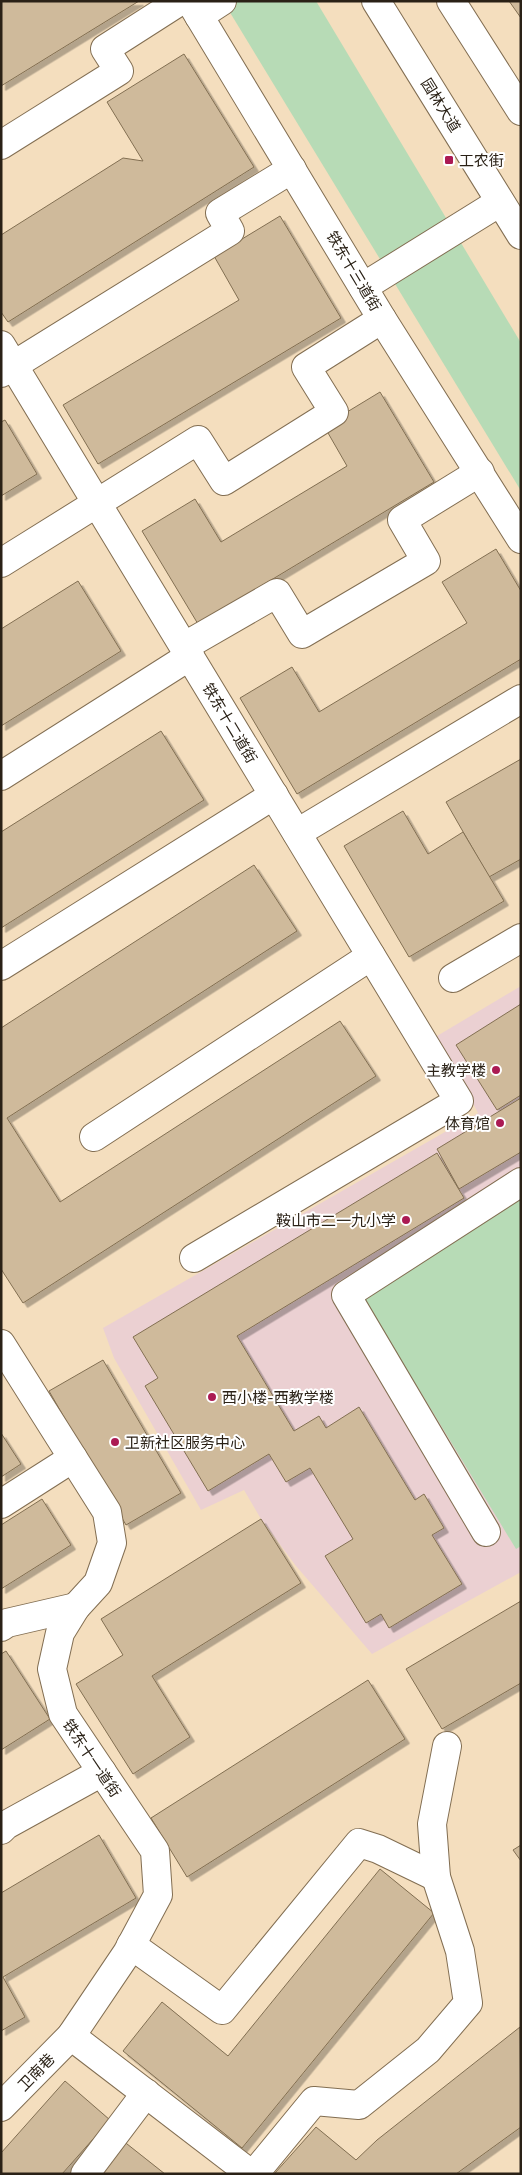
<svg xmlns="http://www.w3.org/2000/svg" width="522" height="2175" viewBox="0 0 522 2175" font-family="'Space Grotesk','Noto Sans SC',sans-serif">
	<defs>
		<filter id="shadow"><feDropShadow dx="4.5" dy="4.5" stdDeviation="0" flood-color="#0004"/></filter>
	</defs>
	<rect width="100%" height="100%" fill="#f4debe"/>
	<path fill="#ebd0d2" d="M521,986V1572L372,1654L296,1566L261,1519L244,1490L201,1510L114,1358L103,1328L478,1113L437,1036Z"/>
	<g fill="#b7dbb6">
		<path d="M223,1H316L521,343V491Z"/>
		<path d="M521,1194V1546L516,1549L361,1294Z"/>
	</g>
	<g fill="#cfba9b" stroke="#826f52" filter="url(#shadow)">
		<path d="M1,1H139L1,86Z"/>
		<path d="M509,1H521V18Z"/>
		<path d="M184,54L254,167L8,322L1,312V235L123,158L143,161L107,102Z"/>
		<path d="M280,216L341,318L98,464L63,405L239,300L214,256Z"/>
		<path d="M380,392L434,482L198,624L142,531L195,499L221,542L347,466L324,426Z"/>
		<path d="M5,420L37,474L1,496V422Z"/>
		<path d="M496,549L521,591V659L297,794L240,698L292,667L319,712L467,623L442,582Z"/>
		<path d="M78,581L121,651L1,726V629Z"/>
		<path d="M161,731L204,800L1,928V832Z"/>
		<path d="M521,759V859L489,877L446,802Z"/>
		<path d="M403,811L428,854L463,832L504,901L409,957L344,846Z"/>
		<path d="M254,865L297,931L7,1118L60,1202L340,1021L376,1076L23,1303L1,1269V1028Z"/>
		<path d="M521,1004V1095L497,1110L456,1045Z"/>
		<path d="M521,1098V1152L459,1189L437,1149Z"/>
		<path d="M437,1153L464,1198L237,1336L294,1431L319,1416L326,1428L359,1407L415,1500L424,1494L444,1528L432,1535L462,1584L389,1628L381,1614L366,1623L325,1556L353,1539L310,1468L286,1482L269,1454L208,1491L145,1386L158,1378L133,1337Z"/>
		<path d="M103,1360L181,1493L126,1525L49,1391Z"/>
		<path d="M1,1433L21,1464L1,1477Z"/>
		<path d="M42,1499L71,1545L1,1589V1525Z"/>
		<path d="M261,1519L301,1583L152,1676L190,1737L133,1774L76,1684L123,1655L101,1619Z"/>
		<path d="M521,1601V1683L442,1729L406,1669Z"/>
		<path d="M6,1651L50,1719L1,1750V1654Z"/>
		<path d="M368,1680L405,1739L187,1877L151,1818Z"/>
		<path d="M99,1835L136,1898L3,1977L25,2017L1,2031V1893Z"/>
		<path d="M521,1845V1861L513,1850Z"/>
		<path d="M380,1869L434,1913L242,2148L123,2051L162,2002L228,2056Z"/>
		<path d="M520,2027L521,2127L456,2174L275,2173L316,2127L356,2160L377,2140Z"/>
		<path d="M65,2081L110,2120L62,2174H1V2153Z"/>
		<path d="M122,2140L165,2174H96Z"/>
	</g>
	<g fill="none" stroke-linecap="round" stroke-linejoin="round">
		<g stroke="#826e52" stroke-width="30">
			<g id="minor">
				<path d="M190,1L382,319L521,539"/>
				<path d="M199,16L222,1"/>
				<path d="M1,145L119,71L105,49L180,1"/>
				<path d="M363,287L500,202"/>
				<path d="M1,345L459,1101L194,1258"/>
				<path d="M1,373L230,231L220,213L292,169"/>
				<path d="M1,563L198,440L224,481L334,412L306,367L382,319"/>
				<path d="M185,646L277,593L302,634L426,561L402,520L480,472"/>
				<path d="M1,776L190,656"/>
				<path d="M297,833L521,699"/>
				<path d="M1,966L274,795"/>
				<path d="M453,978L521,938"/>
				<path d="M94,1137L371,956"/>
				<path d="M1,1344L107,1512L112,1543L98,1583L76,1607L60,1633L52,1669L63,1714L155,1851L158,1895L127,1953L71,2036L1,2107"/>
				<path d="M1,1504L73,1458"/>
				<path d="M486,1532L346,1295L521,1182"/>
				<path d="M1,1627L7,1623L76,1607"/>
				<path d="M1,1830L6,1825L102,1772"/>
				<path d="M131,1945L222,2010L359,1843L378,1849L436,1877"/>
				<path d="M71,2036L251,2174"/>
				<path d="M85,2174L146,2093"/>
				<path d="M254,2174L314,2101L359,2105L428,2050L468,2003L460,1951L436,1877L432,1824L447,1746"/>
			</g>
		</g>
		<g stroke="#826e52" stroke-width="30">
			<g id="major">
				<path d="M376,1L521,235"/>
				<path d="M451,1L521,111"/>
			</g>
		</g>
		<use href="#minor" stroke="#fff" stroke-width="28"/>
		<use href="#major" stroke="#fff" stroke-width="28"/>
	</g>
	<g fill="#ab1a53" stroke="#fff" stroke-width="2">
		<rect x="444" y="155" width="10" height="10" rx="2.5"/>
		<circle cx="496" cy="1070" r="5"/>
		<circle cx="500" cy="1123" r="5"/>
		<circle cx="406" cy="1220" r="5"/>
		<circle cx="212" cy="1397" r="5"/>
		<circle cx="115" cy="1442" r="5"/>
	</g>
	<g text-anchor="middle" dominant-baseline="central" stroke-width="4" stroke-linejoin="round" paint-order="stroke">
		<g font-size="15" fill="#2a2116" stroke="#fff">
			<text transform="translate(441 105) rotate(58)">园林大道</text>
			<text transform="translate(354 271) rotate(59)">铁东十三道街</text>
			<text transform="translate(230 723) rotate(59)">铁东十二道街</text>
			<text transform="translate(92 1758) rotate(56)">铁东十一道街</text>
			<text transform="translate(36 2072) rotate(-46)">卫南巷</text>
		</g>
		<g font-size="15" fill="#2a2116" stroke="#fff" text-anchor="start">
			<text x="459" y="160">工农街</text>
			<text x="486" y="1070" text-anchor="end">主教学楼</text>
			<text x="490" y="1123" text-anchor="end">体育馆</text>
			<text x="396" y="1220" text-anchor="end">鞍山市二一九小学</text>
			<text x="222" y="1397">西小楼-西教学楼</text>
			<text x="125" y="1442">卫新社区服务中心</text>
		</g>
	</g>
	<rect width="522" height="2175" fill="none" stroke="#2a2116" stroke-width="5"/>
</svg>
